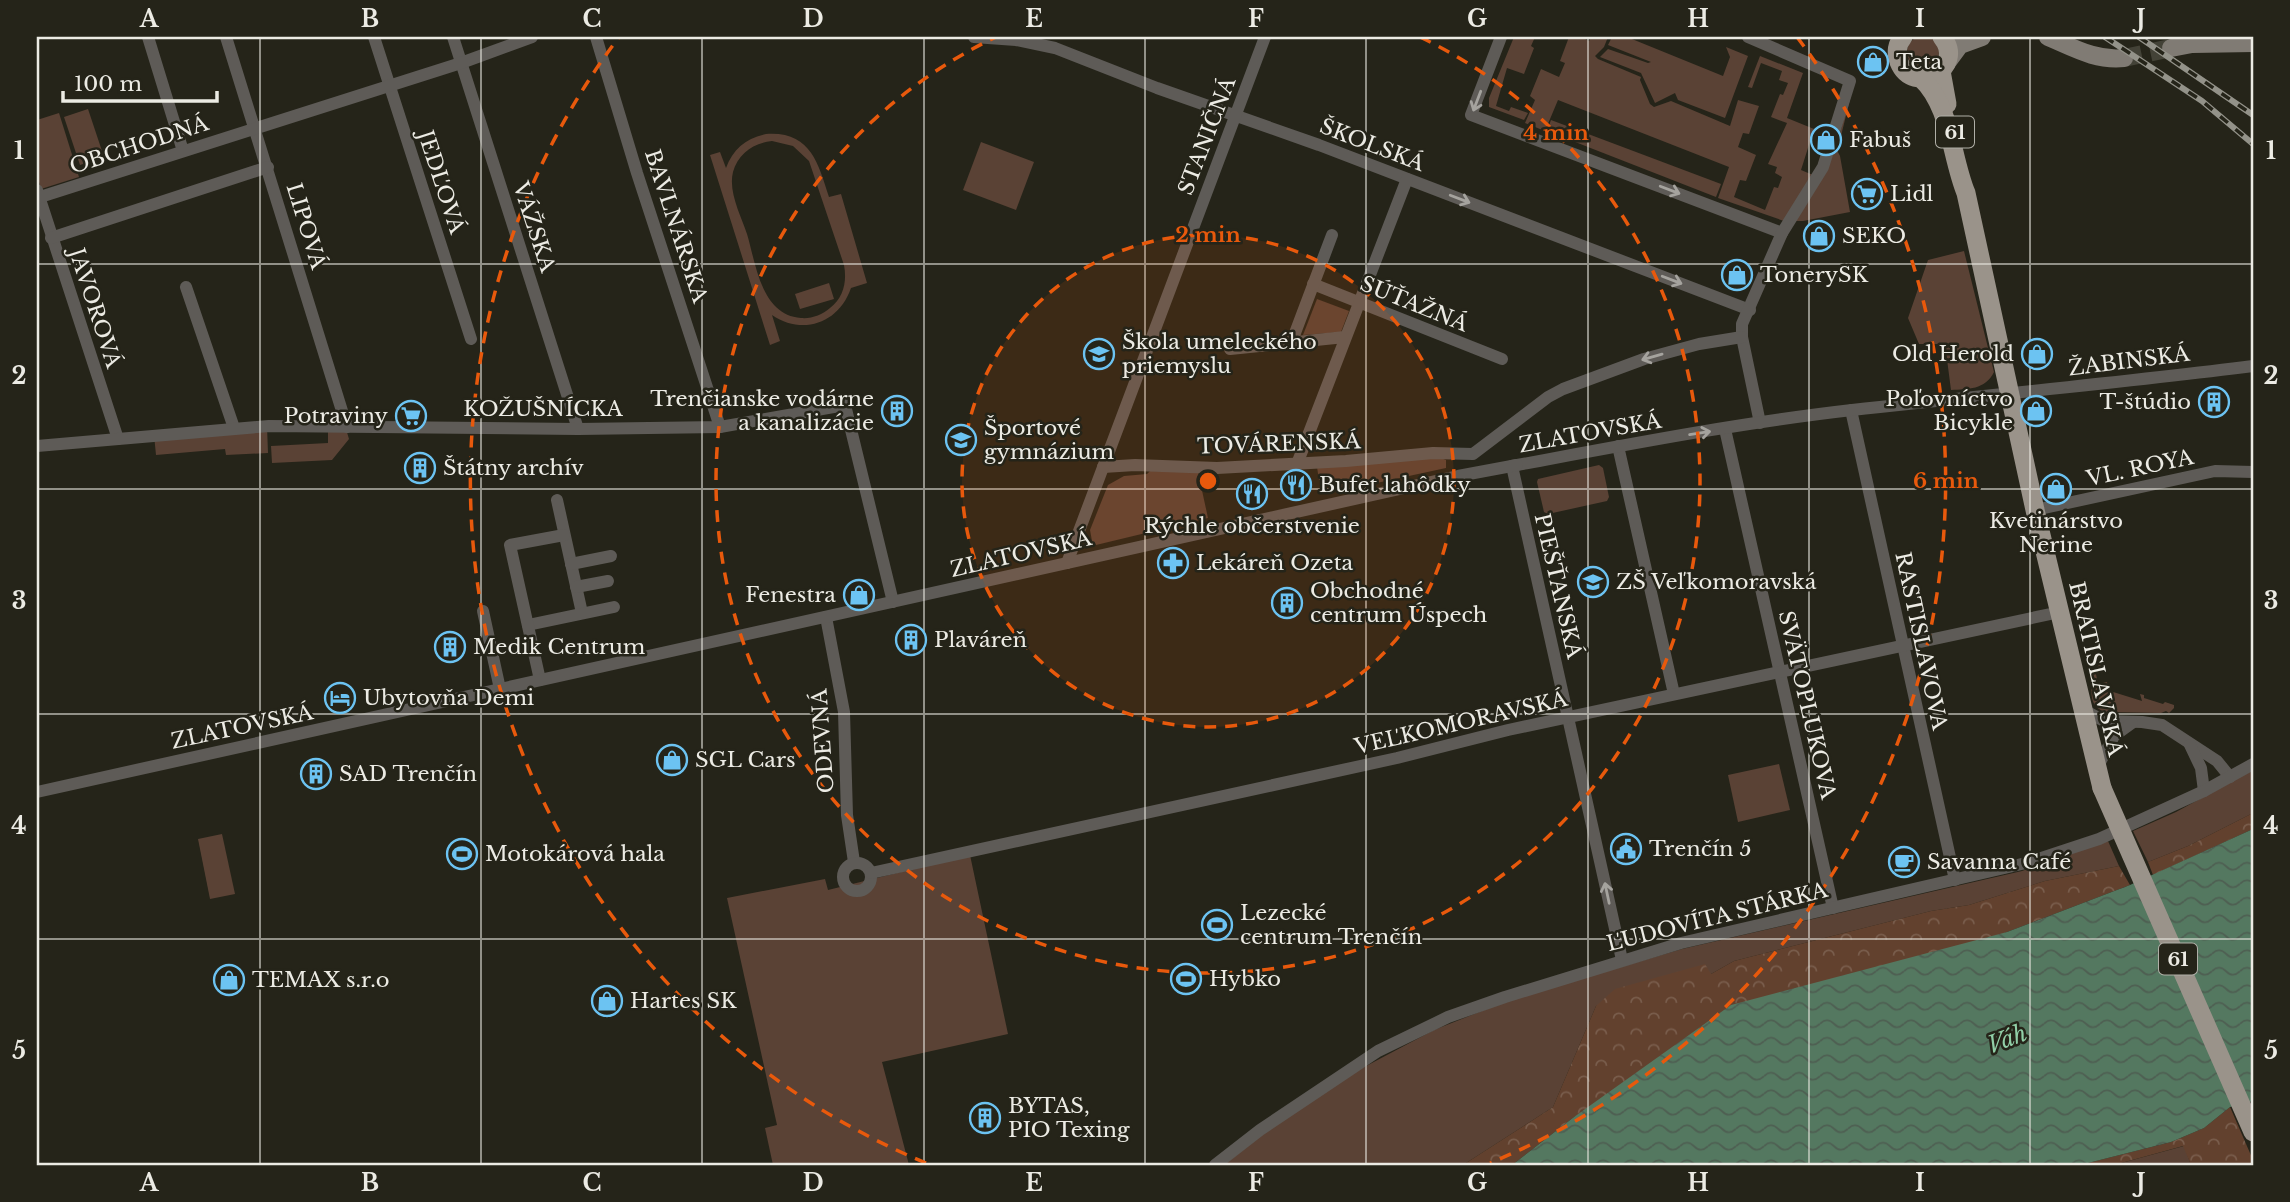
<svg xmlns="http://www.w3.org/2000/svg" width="2290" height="1202" viewBox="0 0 2290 1202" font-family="'Libre Baskerville',serif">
	<defs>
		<pattern id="forest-crowns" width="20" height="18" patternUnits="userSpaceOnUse" patternTransform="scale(1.75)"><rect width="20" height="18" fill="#62412e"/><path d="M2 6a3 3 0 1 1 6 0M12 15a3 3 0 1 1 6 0" fill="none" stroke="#795d4c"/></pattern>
		<pattern id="water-waves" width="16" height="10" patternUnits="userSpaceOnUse" patternTransform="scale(1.75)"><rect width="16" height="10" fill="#547860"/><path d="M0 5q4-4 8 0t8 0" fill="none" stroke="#4e5f52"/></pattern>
	</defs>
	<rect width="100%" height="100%" fill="#252419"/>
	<g fill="#5a4235" fill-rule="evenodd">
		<circle cx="1923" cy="52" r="16"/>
		<path d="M1514,37H1535L1531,46L1534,48L1524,74L1507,68L1496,106L1509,111L1511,107L1528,113L1524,120L1489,107V98Z"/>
		<path d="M1569,37H1581L1589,41L1591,37H1608L1604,47L1595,56L1598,59L1641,77L1640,80L1650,104L1654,107L1671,101L1730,126L1738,100L1759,106L1749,134L1743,133L1738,147L1756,155L1746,181L1740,180L1734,197L1765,210L1774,187L1778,188L1782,177L1775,173L1777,167L1768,164L1787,123L1771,117L1780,94L1783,95L1788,83L1779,80L1782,71L1761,63L1752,88L1748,87L1760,56L1803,73L1787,118L1814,129L1801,170L1813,175L1784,221L1718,198L1729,167L1558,100L1545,131L1525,123L1535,100L1530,96L1541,69L1559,77L1565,63L1560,61Z"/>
		<path d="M1612,37H1627L1723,76L1730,57L1726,47L1748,56L1725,118L1678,100L1675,93L1655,103L1641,73L1600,57L1608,49L1648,63L1651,62L1608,45Z"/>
		<path d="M1856,75L1838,148H1836L1840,156L1850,212L1803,221H1793L1836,147Z"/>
		<path d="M88,109L104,157L80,165L64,117Z"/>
		<path d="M59,113L79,177L41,189L37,175V120Z"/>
		<path d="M1551,120L1721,184L1716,197L1547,131Z"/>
		<path d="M766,134C810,131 818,162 829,197L841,194L867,283L851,288C839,323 803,336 772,315L780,341L770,345L710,155L720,152L726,168C733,149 746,138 766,134ZM772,141L793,146L809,161L844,265C847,281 844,297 830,308C822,315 811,319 801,318C761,315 756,264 747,234C741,216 728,192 733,172C738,154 753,143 772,141Z"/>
		<path d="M981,142L1034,162L1016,210L963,190Z"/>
		<path d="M1964,251L1994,372C1985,390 1968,389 1951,390L1945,344H1919L1908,318L1928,260Z"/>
		<path d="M829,283L834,299L800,309L795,294Z"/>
		<path d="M1317,299L1349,311L1341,332L1303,335Z"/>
		<path d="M267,426L268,453L226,455L225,449L156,455L154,435Z"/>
		<path d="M328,429H346L349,439L332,460L272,463L271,446L328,443Z"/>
		<path d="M1438,457L1446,460V468L1344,490L1340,486L1325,482L1324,480H1319L1317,467Z"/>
		<path d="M1599,465L1603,468L1609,497L1607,501L1548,514L1544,512L1537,482L1538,479Z"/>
		<path d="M1150,471L1198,472L1208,518L1096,545L1092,541L1090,530L1108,485L1124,476L1147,474Z"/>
		<path d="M2100,664L2103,672L2096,674L2098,684L2107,682L2108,686L2104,687L2105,693L2110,691L2142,701L2140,694L2144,695V698L2163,704L2165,702L2174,705V708L2169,713L2166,711L2161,713L2106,712C2087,707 2092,689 2092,672Z"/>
		<path d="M1779,764L1790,810L1738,822L1728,775Z"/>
		<path d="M2253,770V813L2188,846L2148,862L2133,831L2176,812Z"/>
		<path d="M222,834L235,894L210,899L198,839Z"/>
		<path d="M2108,841L2119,866L2045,881L1969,905L1931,911L1734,961L1711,974L1596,1006L1553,1107L1463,1165H1224L1277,1123L1338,1081L1434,1030L1512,999L1682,949L2022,871Z"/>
		<path d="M970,855L1008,1034L882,1062L909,1165H773L765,1128L777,1125L727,898L825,879L828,890Z"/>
		<path d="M2184,1146L2191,1165H2114Z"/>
	</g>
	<g fill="url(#forest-crowns)">
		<path d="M2253,813V829L2153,875L2148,862L2188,846Z"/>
		<path d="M2119,866L2130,885L2007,932L1574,1117L1512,1165H1463L1553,1107L1596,1006L1615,989L1705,964L1711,974L1734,961L1931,911L1969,905L2045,881Z"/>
		<path d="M2230,1107L2253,1160V1165H2191L2183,1146L2114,1165H2080L2171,1142L2204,1128Z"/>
	</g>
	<path fill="url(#water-waves)" d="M2253,829V1101L2230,1107L2204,1128L2171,1142L2080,1165H1512L1574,1117L1731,1005L2007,932L2130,885Z"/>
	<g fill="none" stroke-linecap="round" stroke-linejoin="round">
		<path stroke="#434237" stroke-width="18" stroke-dasharray="18 9" stroke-linecap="butt" d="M2124,58L2171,48"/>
		<g stroke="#5e5b57" stroke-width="12">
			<path d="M148,37L183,151"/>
			<path d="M226,37L347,427"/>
			<path d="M374,37L471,339"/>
			<path d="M453,37L578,429"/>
			<path d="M596,37L637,173L720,427"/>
			<path d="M974,37L1016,40L1055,48L1157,88L1319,145L1750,310"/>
			<path d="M1501,37L1471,115L1782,233"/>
			<path d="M1748,37L1850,81L1823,167L1782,233L1742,324V337L1760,423"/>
			<path d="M37,190L118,439"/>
			<path d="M37,198L461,63L532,37"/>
			<path d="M51,238L268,167"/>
			<path d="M1313,284L1502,359"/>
			<path d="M186,287L234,428"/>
			<path d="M1292,341L1332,235"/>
			<path d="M1230,349L1345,337"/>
			<path d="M1851,410L1955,880"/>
			<path d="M1725,429L1833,908"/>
			<path d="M37,446L269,426L578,429L720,427L845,405L893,602"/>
			<path d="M1618,446L1674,694"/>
			<path d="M1297,464L1407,179"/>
			<path d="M1512,466C1625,445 1738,423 1852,410C1986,395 2120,383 2253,366"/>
			<path d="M1512,466L1622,960"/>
			<path d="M1103,467L1135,465L1217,468L1346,461L1433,453L1473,454L1548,397L1563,389L1644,359L1699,344L1742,337"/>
			<path d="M557,500L582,613"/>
			<path d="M2035,510L2215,471L2253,472"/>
			<path d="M1067,563L1265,37"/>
			<path d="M571,564L611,556"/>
			<path d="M576,587L608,581"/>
			<path d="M483,611L500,689"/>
			<path d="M826,617L844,712L847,815L854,862"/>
			<path d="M528,625L614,607"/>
			<path d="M540,680L510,545L564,535"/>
			<path d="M2082,709L2104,721L2142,722L2162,725L2217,761L2230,777"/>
			<path d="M2190,745L2201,768L2204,791"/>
			<path d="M2098,766L2114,736L2132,723"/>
			<path d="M37,792L1458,476L1517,465"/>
			<circle cx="857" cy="877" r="14"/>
			<path d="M871,873L1397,758L1508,730L2060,612"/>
			<path d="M1215,1165L1260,1130L1378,1051L1448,1017L1505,997L1681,943L2026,863L2099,839L2204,791L2253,764"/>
		</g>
		<g stroke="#807b74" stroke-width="18">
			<path d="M2048,37C2074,48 2096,61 2124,58"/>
			<path d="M2171,48L2192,44L2253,43"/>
			<path d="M1946,64L1960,45L1982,37"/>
		</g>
		<g stroke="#9a938a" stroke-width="19">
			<path d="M1903,37C1897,44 1896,53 1899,62C1913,97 1967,68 1942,37"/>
			<path d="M1941,71L1947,104"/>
			<path d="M1921,78C1951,106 1951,157 1966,193L2035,510L2102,788"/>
		</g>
		<g stroke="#939289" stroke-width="6">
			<g id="rail">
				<path d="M2105,37L2202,101L2253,144"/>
				<path d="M2139,37L2253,115"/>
			</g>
		</g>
		<use href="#rail" stroke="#252419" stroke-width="3.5" stroke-dasharray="10" stroke-linecap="butt"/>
		<path stroke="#9a938a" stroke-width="19" d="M2102,788L2253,1132"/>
	</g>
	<defs><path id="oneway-shaft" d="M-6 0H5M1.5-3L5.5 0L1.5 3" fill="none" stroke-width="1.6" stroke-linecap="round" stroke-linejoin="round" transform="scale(1.75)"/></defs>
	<g stroke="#a5a39e">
		<use href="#oneway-shaft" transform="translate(1477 101) rotate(111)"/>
		<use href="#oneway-shaft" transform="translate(1670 190) rotate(21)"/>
		<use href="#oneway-shaft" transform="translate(1460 199) rotate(21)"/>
		<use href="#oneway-shaft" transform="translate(1672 280) rotate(21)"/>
		<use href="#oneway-shaft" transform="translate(1652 357) rotate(164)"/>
		<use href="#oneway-shaft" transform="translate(1700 433) rotate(-9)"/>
		<use href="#oneway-shaft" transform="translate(1607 893) rotate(-102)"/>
	</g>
	<path fill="none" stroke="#ecebe4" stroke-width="2" stroke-opacity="0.55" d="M260,37V1165M481,37V1165M702,37V1165M924,37V1165M1145,37V1165M1366,37V1165M1588,37V1165M1809,37V1165M2030,37V1165M37,264H2253M37,489H2253M37,714H2253M37,939H2253"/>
	<circle cx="1208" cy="481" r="246" fill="#e8590c" fill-opacity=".12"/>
	<g fill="none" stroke="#e8590c" stroke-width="3.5" stroke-dasharray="12 9">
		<circle cx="1208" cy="481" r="246"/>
		<path d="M1420 37A492 492 0 1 1 996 37"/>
		<path d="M926 1163A738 738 0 0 1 619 37M1797 37A738 738 0 0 1 1490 1163"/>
	</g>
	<defs>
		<g id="shop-ring" transform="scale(1.575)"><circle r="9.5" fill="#252419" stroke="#6cc3f2" stroke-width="1.5"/><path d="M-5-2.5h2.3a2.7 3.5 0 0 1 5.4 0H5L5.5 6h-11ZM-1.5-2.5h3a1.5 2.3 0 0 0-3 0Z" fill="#6cc3f2"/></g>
		<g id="supermarket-ring" transform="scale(1.575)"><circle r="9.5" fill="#252419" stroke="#6cc3f2" stroke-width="1.5"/><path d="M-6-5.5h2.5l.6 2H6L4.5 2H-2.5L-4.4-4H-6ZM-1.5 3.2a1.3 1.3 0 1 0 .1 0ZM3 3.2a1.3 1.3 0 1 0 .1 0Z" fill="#6cc3f2"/></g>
		<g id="school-ring" transform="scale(1.575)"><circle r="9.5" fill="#252419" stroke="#6cc3f2" stroke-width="1.5"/><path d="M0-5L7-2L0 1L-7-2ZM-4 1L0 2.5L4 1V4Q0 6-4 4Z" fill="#6cc3f2"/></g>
		<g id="building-ring" transform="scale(1.575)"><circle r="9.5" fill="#252419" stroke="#6cc3f2" stroke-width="1.5"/><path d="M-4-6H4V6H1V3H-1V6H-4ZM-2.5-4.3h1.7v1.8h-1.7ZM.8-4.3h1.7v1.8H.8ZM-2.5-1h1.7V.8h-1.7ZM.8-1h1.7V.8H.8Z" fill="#6cc3f2"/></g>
		<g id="restaurant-ring" transform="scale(1.575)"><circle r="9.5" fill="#252419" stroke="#6cc3f2" stroke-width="1.5"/><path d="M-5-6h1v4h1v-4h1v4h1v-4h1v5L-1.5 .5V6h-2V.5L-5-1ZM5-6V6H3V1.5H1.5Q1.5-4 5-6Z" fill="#6cc3f2"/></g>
		<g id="pharmacy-ring" transform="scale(1.575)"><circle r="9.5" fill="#252419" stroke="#6cc3f2" stroke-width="1.5"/><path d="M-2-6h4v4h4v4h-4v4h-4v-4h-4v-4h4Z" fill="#6cc3f2"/></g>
		<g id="hotel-ring" transform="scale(1.575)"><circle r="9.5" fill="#252419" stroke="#6cc3f2" stroke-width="1.5"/><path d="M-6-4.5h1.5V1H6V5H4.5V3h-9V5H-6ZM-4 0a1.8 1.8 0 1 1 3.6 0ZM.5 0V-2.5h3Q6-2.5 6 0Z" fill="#6cc3f2"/></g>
		<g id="civic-ring" transform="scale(1.575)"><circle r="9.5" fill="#252419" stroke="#6cc3f2" stroke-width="1.5"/><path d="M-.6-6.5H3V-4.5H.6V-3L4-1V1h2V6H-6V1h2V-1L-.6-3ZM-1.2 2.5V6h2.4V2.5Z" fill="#6cc3f2"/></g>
		<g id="stadium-ring" transform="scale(1.575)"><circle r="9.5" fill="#252419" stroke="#6cc3f2" stroke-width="1.5"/><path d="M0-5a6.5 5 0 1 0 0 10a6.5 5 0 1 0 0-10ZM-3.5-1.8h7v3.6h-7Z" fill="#6cc3f2"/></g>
		<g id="cafe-ring" transform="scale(1.575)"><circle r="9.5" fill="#252419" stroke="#6cc3f2" stroke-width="1.5"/><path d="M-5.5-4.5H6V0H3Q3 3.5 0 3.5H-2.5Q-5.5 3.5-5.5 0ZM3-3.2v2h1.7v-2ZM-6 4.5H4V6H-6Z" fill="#6cc3f2"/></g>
	</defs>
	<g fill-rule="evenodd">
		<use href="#shop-ring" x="1873" y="62"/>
		<use href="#shop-ring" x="1826" y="140"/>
		<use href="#supermarket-ring" x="1867" y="194"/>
		<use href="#shop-ring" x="1819" y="236"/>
		<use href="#shop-ring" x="1737" y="275"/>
		<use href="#school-ring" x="1099" y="354"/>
		<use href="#shop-ring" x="2037" y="354"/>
		<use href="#building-ring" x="2214" y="402"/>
		<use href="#building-ring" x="897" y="411"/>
		<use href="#shop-ring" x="2036" y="411"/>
		<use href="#supermarket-ring" x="411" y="416"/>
		<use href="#school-ring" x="961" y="440"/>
		<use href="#building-ring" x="420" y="468"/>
		<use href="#restaurant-ring" x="1296" y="485"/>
		<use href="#shop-ring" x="2056" y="489"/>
		<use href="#restaurant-ring" x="1252" y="494"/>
		<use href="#pharmacy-ring" x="1173" y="563"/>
		<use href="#school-ring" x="1593" y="582"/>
		<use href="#shop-ring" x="859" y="595"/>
		<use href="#building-ring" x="1287" y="603"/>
		<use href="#building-ring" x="911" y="640"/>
		<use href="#building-ring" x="450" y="647"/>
		<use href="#hotel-ring" x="340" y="698"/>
		<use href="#shop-ring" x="672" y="760"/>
		<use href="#building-ring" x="316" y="774"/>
		<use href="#civic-ring" x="1626" y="849"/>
		<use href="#stadium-ring" x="462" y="854"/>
		<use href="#cafe-ring" x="1904" y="862"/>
		<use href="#stadium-ring" x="1217" y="925"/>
		<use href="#stadium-ring" x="1186" y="979"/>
		<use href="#shop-ring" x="229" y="980"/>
		<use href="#shop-ring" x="607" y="1001"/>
		<use href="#building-ring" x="985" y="1118"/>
	</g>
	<g text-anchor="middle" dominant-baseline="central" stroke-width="5" stroke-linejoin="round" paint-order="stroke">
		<g fill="#252419" stroke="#b0afa7" stroke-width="2">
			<rect x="1936" y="116.5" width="38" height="31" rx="5"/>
			<rect x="2159" y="943.5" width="38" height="31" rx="5"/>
		</g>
		<g font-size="19" font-weight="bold" fill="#ecebe4">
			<text x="1955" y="132">61</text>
			<text x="2178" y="959">61</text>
		</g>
		<g font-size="21" fill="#ecebe4" stroke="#252419" text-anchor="start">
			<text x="1896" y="62">Teta</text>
			<text x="1849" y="140">Fabuš</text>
			<text x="1890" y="194">Lidl</text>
			<text x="1842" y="236">SEKO</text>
			<text x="1760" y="275">TonerySK</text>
			<text x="1122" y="342">Škola umeleckého<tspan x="1122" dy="24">priemyslu</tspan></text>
			<text x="2014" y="354" text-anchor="end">Old Herold</text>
			<text x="874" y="399" text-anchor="end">Trenčianske vodárne<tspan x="874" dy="24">a kanalizácie</tspan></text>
			<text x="2013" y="399" text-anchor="end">Poľovníctvo<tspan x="2013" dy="24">Bicykle</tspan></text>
			<text x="2191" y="402" text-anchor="end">T-štúdio</text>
			<text x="388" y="416" text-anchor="end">Potraviny</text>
			<text x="984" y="428">Športové<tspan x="984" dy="24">gymnázium</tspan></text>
			<text x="443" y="468">Štátny archív</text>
			<text x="1319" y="485">Bufet lahôdky</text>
			<text x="2056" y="521" text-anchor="middle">Kvetinárstvo<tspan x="2056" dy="24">Nerine</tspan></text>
			<text x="1252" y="526" text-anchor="middle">Rýchle občerstvenie</text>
			<text x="1196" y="563">Lekáreň Ozeta</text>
			<text x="1616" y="582">ZŠ Veľkomoravská</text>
			<text x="1310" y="591">Obchodné<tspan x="1310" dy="24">centrum Úspech</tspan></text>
			<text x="836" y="595" text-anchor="end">Fenestra</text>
			<text x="934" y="640">Plaváreň</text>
			<text x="473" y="647">Medik Centrum</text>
			<text x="363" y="698">Ubytovňa Demi</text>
			<text x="695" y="760">SGL Cars</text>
			<text x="339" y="774">SAD Trenčín</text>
			<text x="1649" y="849">Trenčín 5</text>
			<text x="485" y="854">Motokárová hala</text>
			<text x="1927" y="862">Savanna Café</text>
			<text x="1240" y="913">Lezecké<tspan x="1240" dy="24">centrum Trenčín</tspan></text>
			<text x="1209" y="979">Hybko</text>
			<text x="252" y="980">TEMAX s.r.o</text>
			<text x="630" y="1001">Hartes SK</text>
			<text x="1008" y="1106">BYTAS,<tspan x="1008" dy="24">PIO Texing</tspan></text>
		</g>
		<g font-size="21" fill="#ecebe4" stroke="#252419">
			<text transform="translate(1207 136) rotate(-69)">STANIČNÁ</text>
			<text transform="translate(139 145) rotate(-18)">OBCHODNÁ</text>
			<text transform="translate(1372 145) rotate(21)">ŠKOLSKÁ</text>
			<text transform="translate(441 182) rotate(72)">JEDĽOVÁ</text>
			<text transform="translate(306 226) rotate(73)">LIPOVÁ</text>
			<text transform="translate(676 226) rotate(72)">BAVLNÁRSKA</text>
			<text transform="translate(534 227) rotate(72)">VÁŽSKA</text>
			<text transform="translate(1414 304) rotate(22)">SÚŤAŽNÁ</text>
			<text transform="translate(95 308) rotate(72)">JAVOROVÁ</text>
			<text transform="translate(2129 361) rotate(-7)">ŽABINSKÁ</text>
			<text x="543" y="409">KOŽUŠNÍCKA</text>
			<text transform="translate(1590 433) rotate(-10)">ZLATOVSKÁ</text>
			<text transform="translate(1279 444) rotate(-2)">TOVÁRENSKÁ</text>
			<text transform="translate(2140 468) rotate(-12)">VL. ROYA</text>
			<text transform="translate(1021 554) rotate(-13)">ZLATOVSKÁ</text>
			<text transform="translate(1558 586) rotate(77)">PIEŠŤANSKÁ</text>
			<text transform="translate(1921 641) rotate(78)">RASTISLAVOVA</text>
			<text transform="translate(2096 669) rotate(77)">BRATISLAVSKÁ</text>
			<text transform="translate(1807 705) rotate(77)">SVÄTOPLUKOVA</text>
			<text transform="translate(1461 723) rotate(-13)">VEĽKOMORAVSKÁ</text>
			<text transform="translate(242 727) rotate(-12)">ZLATOVSKÁ</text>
			<text transform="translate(823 741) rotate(-94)">ODEVNÁ</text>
			<text transform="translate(1717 917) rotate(-14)">ĽUDOVÍTA STÁRKA</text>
		</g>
		<g font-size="23" font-style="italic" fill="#91cfa7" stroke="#252419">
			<text transform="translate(2007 1039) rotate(-20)">Váh</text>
		</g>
	</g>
	<circle cx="1208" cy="481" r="10" fill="#e8590c" stroke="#252419" stroke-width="3.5"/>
	<g font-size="21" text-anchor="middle" font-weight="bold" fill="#e8590c" stroke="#252419" stroke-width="5" stroke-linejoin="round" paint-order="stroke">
		<text x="1556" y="140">4 min</text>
		<text x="1208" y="242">2 min</text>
		<text x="1946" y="488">6 min</text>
	</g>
	<rect width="2290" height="1202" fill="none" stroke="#252419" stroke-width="77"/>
	<path d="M63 91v10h154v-10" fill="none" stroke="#ecebe4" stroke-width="3.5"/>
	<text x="74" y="91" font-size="21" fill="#ecebe4" stroke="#252419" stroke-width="5" paint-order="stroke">100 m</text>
	<rect x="38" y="38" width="2214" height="1126" fill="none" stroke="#ecebe4" stroke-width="2.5"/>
	<g font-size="23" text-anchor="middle" font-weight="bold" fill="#ecebe4">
		<text x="149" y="27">A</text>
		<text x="370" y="27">B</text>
		<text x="592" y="27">C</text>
		<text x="813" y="27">D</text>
		<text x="1034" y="27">E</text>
		<text x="1256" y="27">F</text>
		<text x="1477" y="27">G</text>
		<text x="1698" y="27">H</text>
		<text x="1920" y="27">I</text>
		<text x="2141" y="27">J</text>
		<text x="19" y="159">1</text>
		<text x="2271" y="159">1</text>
		<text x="19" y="384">2</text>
		<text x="2271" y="384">2</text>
		<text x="19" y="609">3</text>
		<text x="2271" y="609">3</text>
		<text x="19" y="834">4</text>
		<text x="2271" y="834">4</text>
		<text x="19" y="1059">5</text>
		<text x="2271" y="1059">5</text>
		<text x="149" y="1191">A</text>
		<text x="370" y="1191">B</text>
		<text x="592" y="1191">C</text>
		<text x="813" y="1191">D</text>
		<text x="1034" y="1191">E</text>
		<text x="1256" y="1191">F</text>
		<text x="1477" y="1191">G</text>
		<text x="1698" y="1191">H</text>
		<text x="1920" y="1191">I</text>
		<text x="2141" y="1191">J</text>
	</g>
</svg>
